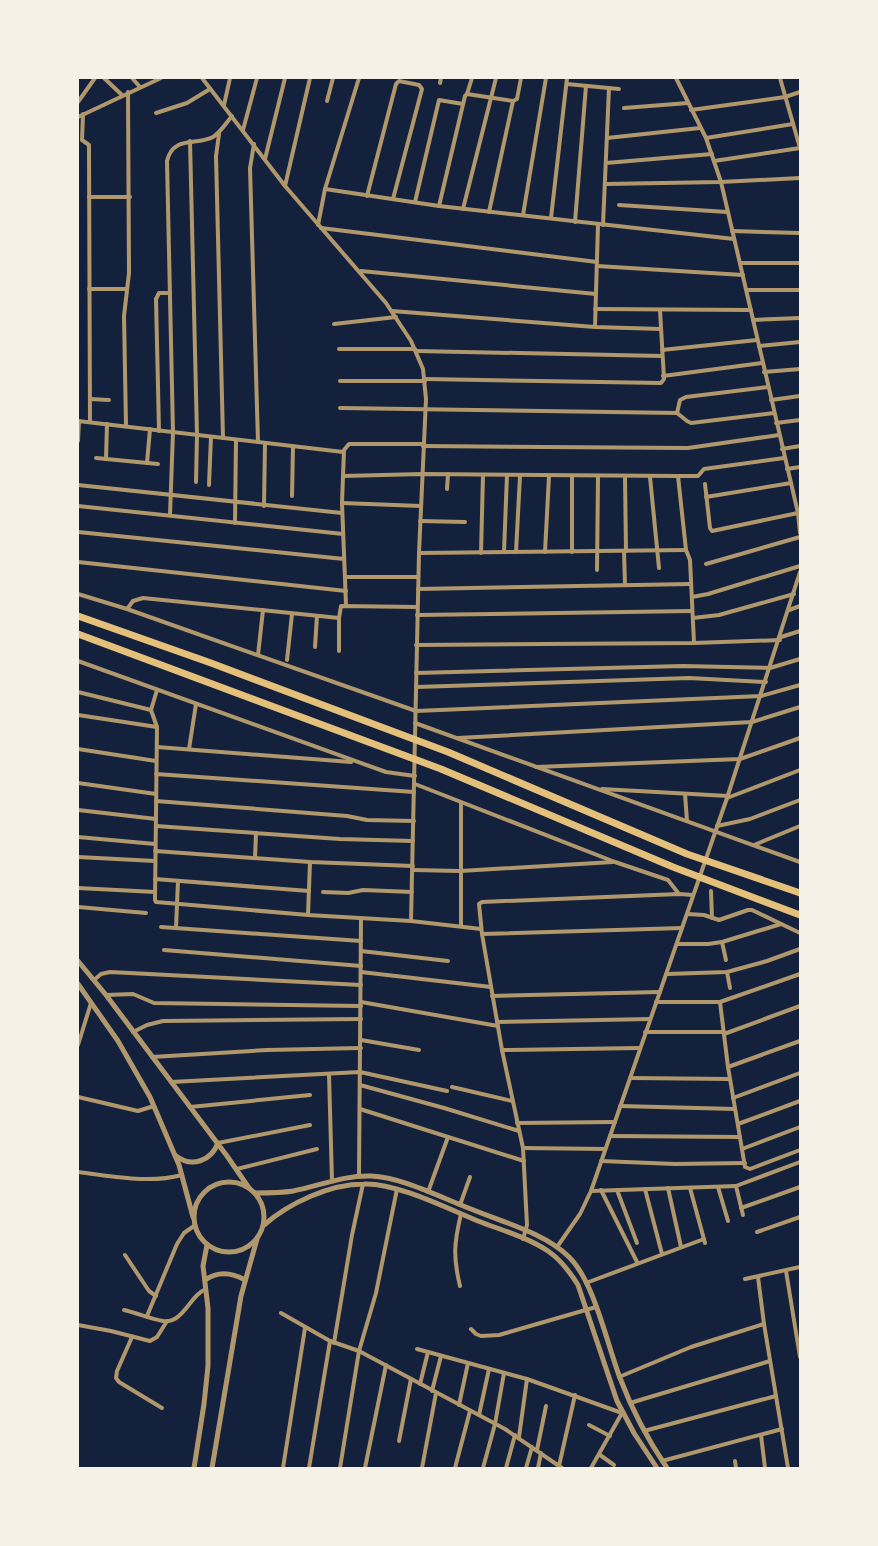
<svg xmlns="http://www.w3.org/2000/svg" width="878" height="1546" viewBox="0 0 878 1546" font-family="Roboto,sans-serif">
	<rect width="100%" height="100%" fill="#14213d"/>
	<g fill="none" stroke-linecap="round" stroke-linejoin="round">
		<g stroke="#b1986c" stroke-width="4">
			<path d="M104,78L122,95"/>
			<path d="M132,78L140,87"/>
			<path d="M202,78L285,186L386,303L411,341L423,369L426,399L419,553L411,921"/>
			<path d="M676,78L706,138L721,182L798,513L800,533"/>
			<path d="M780,78L800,148"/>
			<path d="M440,83L441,78"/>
			<path d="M567,84L619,89"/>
			<path d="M467,94L513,101"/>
			<path d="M327,101L333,78"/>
			<path d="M78,102L95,78"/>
			<path d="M224,105L230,78"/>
			<path d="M624,108L688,103"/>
			<path d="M691,110L785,97L800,92"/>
			<path d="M156,113L187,103L210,89"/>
			<path d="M83,114L82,140L89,145L90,422"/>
			<path d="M78,117L161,78"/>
			<path d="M243,130L257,78"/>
			<path d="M219,134L216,156L223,438"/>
			<path d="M607,138L700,128"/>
			<path d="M706,138L793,124"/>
			<path d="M190,141L197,435L196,482"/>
			<path d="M254,144L250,168L258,442"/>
			<path d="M265,159L285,78"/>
			<path d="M714,161L800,148"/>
			<path d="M606,163L712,154"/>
			<path d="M605,184L721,182L800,178"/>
			<path d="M285,186L310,78"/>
			<path d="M325,189L439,206L734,239"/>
			<path d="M367,196L396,84L399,81L419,85L422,89L393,199"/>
			<path d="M89,197H130"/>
			<path d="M415,202L439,100L463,104"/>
			<path d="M619,205L727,212"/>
			<path d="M439,206L465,96L467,94L472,78"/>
			<path d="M463,209L496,78"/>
			<path d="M489,212L513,101L517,99L521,78"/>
			<path d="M523,215L546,78"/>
			<path d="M551,218L567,78"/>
			<path d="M575,222L586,86"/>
			<path d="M318,225L325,189L359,78"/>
			<path d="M603,225L609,88"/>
			<path d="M321,228L597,262"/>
			<path d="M732,231L800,233"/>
			<path d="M741,263H800"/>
			<path d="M597,266L743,275"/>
			<path d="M361,271L596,294"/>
			<path d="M89,289H127"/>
			<path d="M747,290H800"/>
			<path d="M595,309L751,310"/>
			<path d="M392,311L595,327L661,329"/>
			<path d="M753,320L800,318"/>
			<path d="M334,324L396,317"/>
			<path d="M595,327L598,224"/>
			<path d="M759,346L800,342"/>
			<path d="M339,349H415"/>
			<path d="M662,350L757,340"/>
			<path d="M417,351L662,356"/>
			<path d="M764,372L800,369"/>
			<path d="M663,376L762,363"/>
			<path d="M425,379L661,383L664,379L660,310"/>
			<path d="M340,381H425"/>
			<path d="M90,399L109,400"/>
			<path d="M771,400L800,396"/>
			<path d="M340,408L677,413"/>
			<path d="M677,413L680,400L686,397L768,387"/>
			<path d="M677,413L687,421L691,423L774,413"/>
			<path d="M78,421L343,452"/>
			<path d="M776,423L800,420"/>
			<path d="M126,426L124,316L129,273L128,92"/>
			<path d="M159,431L156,299L159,293H170"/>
			<path d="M78,441L79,421"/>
			<path d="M423,446L688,448L779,435"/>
			<path d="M782,449L800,446"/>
			<path d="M96,458L158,464"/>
			<path d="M106,459L107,424"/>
			<path d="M147,463L150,429"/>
			<path d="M787,469L800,467"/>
			<path d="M343,476L422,474L678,476H698L704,469L784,458"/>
			<path d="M678,476L686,550L690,560L694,643"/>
			<path d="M625,477L626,551"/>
			<path d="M650,477L659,568"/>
			<path d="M705,484L710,528L712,531L798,513"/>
			<path d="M78,485L342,513"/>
			<path d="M209,485L211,437"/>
			<path d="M447,489L448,474"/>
			<path d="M292,496L293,447"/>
			<path d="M706,497L791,483"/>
			<path d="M342,503L421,506"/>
			<path d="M78,506L343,534"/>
			<path d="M264,506L265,443"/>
			<path d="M170,515L173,432L167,161C173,135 197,146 213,137C221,132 226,123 232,116"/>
			<path d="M420,521L465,522"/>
			<path d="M235,523L236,440"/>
			<path d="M78,532L344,559"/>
			<path d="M624,551L625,585"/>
			<path d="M504,552L507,475"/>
			<path d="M516,552L520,476"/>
			<path d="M545,552L549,476"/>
			<path d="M572,552V476"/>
			<path d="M419,553L686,550"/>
			<path d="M481,553L483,475"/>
			<path d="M78,562L346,591"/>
			<path d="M706,564L800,537"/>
			<path d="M597,570L598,477"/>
			<path d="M345,577H418"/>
			<path d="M418,589L691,584"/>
			<path d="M78,594L127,609L416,711L761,696L800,685"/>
			<path d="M692,597L708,594L800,566"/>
			<path d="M346,605L342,503L344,450L349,444H424"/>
			<path d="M127,609L133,601L143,598L339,618"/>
			<path d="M789,610L800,606"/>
			<path d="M417,615L692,611"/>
			<path d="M693,618L719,615L794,594"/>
			<path d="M781,637L800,631"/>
			<path d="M416,645L694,643L780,640"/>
			<path d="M315,647L317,616"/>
			<path d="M339,651V618L341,606L417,607"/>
			<path d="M258,655L263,610"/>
			<path d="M287,660L292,614"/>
			<path d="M78,661L386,772L415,776"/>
			<path d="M416,673L683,666L770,668L800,659"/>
			<path d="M416,687L689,678L766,682"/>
			<path d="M157,690L151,710L157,727L155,900L156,902L308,915L411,921L481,929"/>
			<path d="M78,692L151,710"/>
			<path d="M78,715L157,727"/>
			<path d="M415,723L800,862"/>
			<path d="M458,738L752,722L800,707"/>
			<path d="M157,747L351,762"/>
			<path d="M78,749L156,761"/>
			<path d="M189,749L196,704"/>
			<path d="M536,767L740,759L800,738"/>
			<path d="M156,774L414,792"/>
			<path d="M78,783L156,794"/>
			<path d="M415,784L615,862L668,880L679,894"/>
			<path d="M602,789L728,796"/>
			<path d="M685,794L687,821"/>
			<path d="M727,798L800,770"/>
			<path d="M156,801L347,816L367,820L414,821"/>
			<path d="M78,810L156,819"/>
			<path d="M156,826L340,839L413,841"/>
			<path d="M717,826L750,819L800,800"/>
			<path d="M78,837L155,844"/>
			<path d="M754,845L800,826"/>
			<path d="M155,851L310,862L413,866"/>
			<path d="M78,857L155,861"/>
			<path d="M255,858L256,833"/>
			<path d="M413,870L460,871L613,862"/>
			<path d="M155,879L309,891"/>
			<path d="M78,888L155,892"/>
			<path d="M711,891L712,918"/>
			<path d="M323,892L348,893L363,890L412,892"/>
			<path d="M78,907L146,913"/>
			<path d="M687,914L704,915L719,920L748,910H752L800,933"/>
			<path d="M308,915L310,862"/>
			<path d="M461,926V803"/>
			<path d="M161,927L361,941"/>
			<path d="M176,928L178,881"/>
			<path d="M482,934L682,928"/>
			<path d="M722,942L726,960"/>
			<path d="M677,944H708L722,942L781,924"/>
			<path d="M164,950L361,966"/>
			<path d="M361,951L448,961"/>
			<path d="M361,972L491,987"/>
			<path d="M727,972L730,988"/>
			<path d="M667,974L727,972L767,961L800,949"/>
			<path d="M94,980L101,974L110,972L361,985"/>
			<path d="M106,995L133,994L154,1003L361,1006"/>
			<path d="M492,996L660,992"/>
			<path d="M361,1002L498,1026"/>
			<path d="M656,1002H720L800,974"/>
			<path d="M720,1002L728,1067L745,1167L750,1169L800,1150"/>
			<path d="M497,1022L650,1019"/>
			<path d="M133,1032L147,1025L163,1021L361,1019"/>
			<path d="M645,1032H724"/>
			<path d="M724,1034L800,1006"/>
			<path d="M361,1040L419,1050"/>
			<path d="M78,1045L91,1003"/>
			<path d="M502,1050L640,1048"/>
			<path d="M152,1057L267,1050L361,1048"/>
			<path d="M728,1067L800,1041"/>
			<path d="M329,1074L332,1181"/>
			<path d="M630,1078L730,1079"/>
			<path d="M171,1082L360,1072L447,1091"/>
			<path d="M360,1085L444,1108L519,1131"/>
			<path d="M452,1087L512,1101"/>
			<path d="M78,1097L138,1111L154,1106"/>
			<path d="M733,1098L800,1073"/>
			<path d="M620,1106L735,1109"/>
			<path d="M190,1107L310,1095"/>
			<path d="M360,1109L524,1161"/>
			<path d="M517,1123L615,1122"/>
			<path d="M738,1124L800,1101"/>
			<path d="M610,1136L740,1137"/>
			<path d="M218,1143L310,1125"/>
			<path d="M523,1148L605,1149"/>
			<path d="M742,1149L800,1127"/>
			<path d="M601,1161L675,1164L745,1163"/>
			<path d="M237,1169L317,1149"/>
			<path d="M78,1172C112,1176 148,1184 182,1175"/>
			<path d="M359,1176L361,918"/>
			<path d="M736,1186L743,1215"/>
			<path d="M718,1187L728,1221"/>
			<path d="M668,1188L681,1247"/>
			<path d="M690,1188L705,1243"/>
			<path d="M645,1189L662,1254"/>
			<path d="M601,1190L637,1262"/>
			<path d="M617,1190L637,1243"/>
			<path d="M591,1191L736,1186L800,1162"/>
			<path d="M428,1192L448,1137"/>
			<path d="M460,1205L470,1177"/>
			<path d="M741,1208L800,1187"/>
			<path d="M757,1232L800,1217"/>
			<path d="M523,1239L527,1225L523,1148L502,1050L482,934L479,904L482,902L679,894L693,895"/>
			<path d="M557,1247L580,1214L591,1191L727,798L800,572"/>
			<path d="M125,1255L149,1291L156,1296"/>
			<path d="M786,1271L800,1357"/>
			<path d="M758,1277L764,1324L788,1468"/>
			<path d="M745,1279L800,1267"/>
			<path d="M586,1283L704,1239"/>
			<path d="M460,1286C453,1257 454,1243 461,1214"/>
			<path d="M124,1310C137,1313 150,1319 163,1321C183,1324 190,1295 206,1289"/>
			<path d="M281,1313L330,1341L359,1351L505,1429L562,1468"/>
			<path d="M147,1316L177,1244L184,1233L194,1226"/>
			<path d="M78,1325L111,1331L150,1341L157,1337L167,1321"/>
			<path d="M471,1329L476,1334L481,1336L499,1335L596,1307"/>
			<path d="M132,1337L117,1371L116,1378L119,1382L162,1408"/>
			<path d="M334,1343L352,1235L363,1184"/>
			<path d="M417,1349L527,1379L622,1413L591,1468"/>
			<path d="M619,1377L691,1347L764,1324"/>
			<path d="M420,1384L428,1352"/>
			<path d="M432,1391L441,1356"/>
			<path d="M630,1403L770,1361"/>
			<path d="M459,1405L468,1363"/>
			<path d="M479,1415L489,1369"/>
			<path d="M589,1425L610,1436"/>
			<path d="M644,1431L776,1396"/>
			<path d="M761,1435L765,1468"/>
			<path d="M519,1437L527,1379"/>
			<path d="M399,1441L411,1379"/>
			<path d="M537,1450L546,1406"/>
			<path d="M600,1455L614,1465"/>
			<path d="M662,1461L782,1429"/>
			<path d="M735,1461L736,1468"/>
			<path d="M559,1466L575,1395"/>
			<path d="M283,1468L305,1328"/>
			<path d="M309,1468L330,1341"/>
			<path d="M340,1468L359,1351L376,1293L397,1189"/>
			<path d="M365,1468L386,1365"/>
			<path d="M422,1468L436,1393"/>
			<path d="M455,1468L470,1411"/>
			<path d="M483,1468L495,1424L504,1373"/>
			<path d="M506,1468L515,1435"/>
			<path d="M526,1468L532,1447"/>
			<path d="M538,1468L541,1453"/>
		</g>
		<g stroke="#b1986c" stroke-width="5">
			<path d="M78,961L106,995L227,1156L249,1188"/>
			<path d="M78,984L118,1041L150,1097L179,1165L193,1217"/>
			<path d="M176,1156C192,1168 211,1161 218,1143"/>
			<circle cx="229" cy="1217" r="35"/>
			<path d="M255,1193C268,1193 281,1193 293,1191C319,1186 344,1175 371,1176C402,1177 442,1198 471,1209C502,1222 545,1233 569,1257C594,1281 607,1344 620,1378C632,1410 648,1440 667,1468"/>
			<path d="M264,1225C289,1203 330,1184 364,1184C397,1183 446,1208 478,1221C501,1230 527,1237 548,1251C561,1260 570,1272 578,1285L617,1401L634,1433L657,1468"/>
			<path d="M205,1280C218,1271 231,1272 245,1280"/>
			<path d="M194,1468L204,1404L208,1366V1308L203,1266L207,1245"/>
			<path d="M212,1468L241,1296L257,1239"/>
		</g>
		<g stroke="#e5c07b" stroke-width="7">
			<path d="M78,616L211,663L448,752L687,854L800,893"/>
			<path d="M78,634L441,769L673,867L800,915"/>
		</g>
	</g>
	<rect width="878" height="1546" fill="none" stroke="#f6f1e7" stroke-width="158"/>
</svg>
